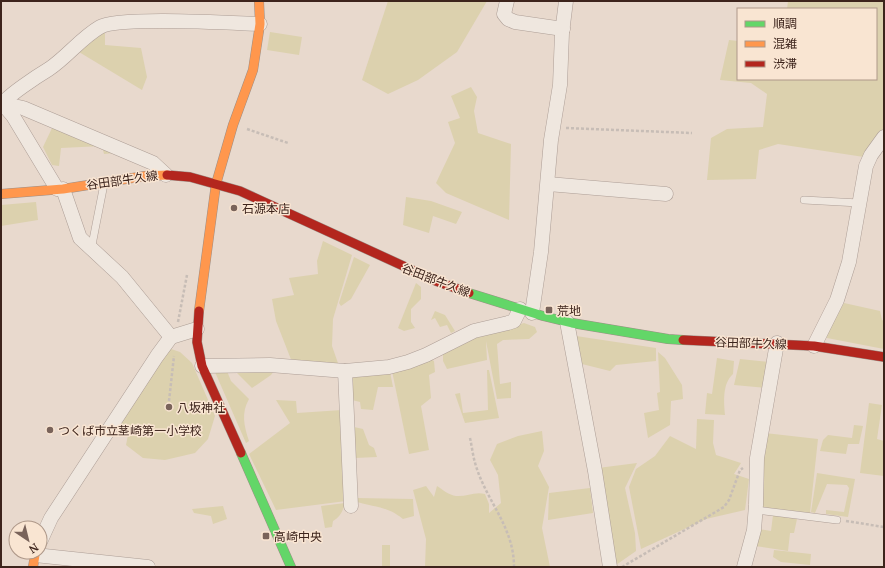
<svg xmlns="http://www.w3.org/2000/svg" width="885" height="568" viewBox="0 0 885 568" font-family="'Noto Serif','Noto Sans JP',serif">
	<rect width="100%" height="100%" fill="#e8d9cd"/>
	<g fill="#dcd1ae">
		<path d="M388,1H487L457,52L418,80L388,94L362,80Z"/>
		<path d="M788,1H884V128L873,140L864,157L778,144L759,150L756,179L707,180L711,138L727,129L763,127L767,94L751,83L720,80L729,40L738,41V79H876V9H787Z"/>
		<path d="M105,31V45L141,48L147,77L142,90L79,52L89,41Z"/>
		<path d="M270,32L302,37L299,55L267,50Z"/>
		<path d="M471,87L477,97L474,111L478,133L511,144L509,220L446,193L436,183L455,143L448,122L460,118L451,96Z"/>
		<path d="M53,126L115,151V153L104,154L102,146L61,148L59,166L52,165L43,147Z"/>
		<path d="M406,197L431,201L462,212L456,224L433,216L429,233L403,225Z"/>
		<path d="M36,202L38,220L1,226V205Z"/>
		<path d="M323,241L352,255L333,319L332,346L339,366L292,362L276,321L272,299L294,295L289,278L318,274L317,261Z"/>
		<path d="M354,257L370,265L351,299L341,306L339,303Z"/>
		<path d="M416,283L421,287V299L411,309V322L415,328L404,331L398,328Z"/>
		<path d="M844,303L880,311L882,320L884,321V349L827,338L826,335Z"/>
		<path d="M435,311L445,315L455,331L451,333L447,325L440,327L435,318L431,320Z"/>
		<path d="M524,323L535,327L537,332L529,339L503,340L497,344L500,384L511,382V398L497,399L486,341L487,360L447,369L443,361V354L477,337Z"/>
		<path d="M576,336L656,348V361L616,365L610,371L578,363Z"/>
		<path d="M171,349L180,352L192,363L215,416L208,439L195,453L165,460L143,458L126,445L128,435L118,426L157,366Z"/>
		<path d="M658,352L665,358L682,385L683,399L671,401L670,425L648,438L644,413L659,410L657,393L660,392Z"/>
		<path d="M717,358L734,361L733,374C722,384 724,402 725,415L705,414L707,393L712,394Z"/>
		<path d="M430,359L434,361L435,372L429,375L431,398L421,406L429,450L409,454L392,371Z"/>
		<path d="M740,359L770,362L766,388L734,385Z"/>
		<path d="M487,370H489L499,418L465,423L455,394L460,393L463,413L488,410Z"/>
		<path d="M227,371L231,381L249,399C241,413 244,426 249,441L246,443L215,372Z"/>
		<path d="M274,371L271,375L252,388L236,372Z"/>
		<path d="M390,372L393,387H378L373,410L361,409L360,402L352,400L351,378L353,376Z"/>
		<path d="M276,400L296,401L297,413L342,410L346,501L276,510L249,454L290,423Z"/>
		<path d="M869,403L882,405L877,439L884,441V476L860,473Z"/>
		<path d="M697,419L714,420L713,443L716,455L741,463L734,474L749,479L745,510L706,519L641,549L629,487L636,469L655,456L670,436L696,449Z"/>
		<path d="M854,425L863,426L859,444H848L846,454L820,451L823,440L828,435L852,438Z"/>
		<path d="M354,427L363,429L369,445L374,448L377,457L355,458Z"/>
		<path d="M542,431L544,451L538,466L549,487L542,528L550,567H425L426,539L413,490L426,486L434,497L437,486C443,490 449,495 456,496C466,497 475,491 485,494L489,504V513L501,503L498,475L490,460L497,444L518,436Z"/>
		<path d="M765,433L818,439L810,513L760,507Z"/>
		<path d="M637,463L625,488L635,533L636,551L616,565L598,468Z"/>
		<path d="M817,473L855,479L848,517L826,514V510L844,512L849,488L847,485L827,484L815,513L811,512Z"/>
		<path d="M590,488L593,513L548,520L549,493Z"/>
		<path d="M357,498L413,499L414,516L403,519C386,505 374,508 354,501Z"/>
		<path d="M345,503C343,511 340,517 333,521L332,527L325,528L321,506Z"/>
		<path d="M223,506L227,519L213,524L211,516L194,513L192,509Z"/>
		<path d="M773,515L797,519L794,533H790L788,551L755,546L758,529L771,531Z"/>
		<rect x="382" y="545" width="8" height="22"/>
		<path d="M774,550L811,554L810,565L781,562L773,557Z"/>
	</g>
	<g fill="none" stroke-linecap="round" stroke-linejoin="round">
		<g stroke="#ad9e96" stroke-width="8">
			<g id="lane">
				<path d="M804,200L859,203"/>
				<path d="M91,250L104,184"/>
				<path d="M756,510L837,520"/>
			</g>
		</g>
		<g stroke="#ad9e96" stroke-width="15">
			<g id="street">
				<path d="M507,1L504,14L508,19L515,22L563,29"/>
				<path d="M1,103L23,108L153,163L166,175"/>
				<path d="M2,103L13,116L57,189"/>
				<path d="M1,106C5,97 39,75 49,69C67,57 81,38 100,27C118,16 233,23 260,24"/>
				<path d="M548,184L666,194"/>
				<path d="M63,189L80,238L122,277L171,337"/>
				<path d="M532,313L541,252L551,140L560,85L562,33L566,1"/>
				<path d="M567,322L595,471L610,567"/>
				<path d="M814,346L837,300L849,262L866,166L871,155L884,137"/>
				<path d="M202,366L270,365L345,371L389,367L408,362L426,355L474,331L508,323L514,321L520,309"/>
				<path d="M345,371L351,506"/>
				<path d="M40,542L51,518L157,356L171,337L197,329"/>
				<path d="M36,552L35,555L148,567"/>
				<path d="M744,567L754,530L756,505L757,458L777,343"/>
			</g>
		</g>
		<g stroke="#9d8e86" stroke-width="10">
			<g id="fast">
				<path d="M469,293L543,316L572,323L668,339L683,340"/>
				<path d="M241,453L291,567"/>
			</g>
		</g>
		<g stroke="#9d8e86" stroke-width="10">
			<g id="slow">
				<path d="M1,194L63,189L145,176L167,175"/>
				<path d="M199,311L216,184L233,125L253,70L260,24L259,1"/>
				<path d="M33,567L35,555"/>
			</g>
		</g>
		<g stroke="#9d8e86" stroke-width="10">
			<g id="jam">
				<path d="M167,175L190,177L240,191L436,281L469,293"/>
				<path d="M199,311L197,342L202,366L241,453"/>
				<path d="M683,340L814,346L884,357"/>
			</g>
		</g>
		<g stroke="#c7bdb6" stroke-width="2.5" stroke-dasharray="3 2" stroke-linecap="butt">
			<path d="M566,128L692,133"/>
			<path d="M247,129L288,143"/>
			<path d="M178,322L187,275"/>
			<path d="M169,401L174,356"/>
			<path d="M470,438C472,447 473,457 476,466C487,502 514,527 514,567"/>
			<path d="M846,521L884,527"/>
			<path d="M622,567L724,507L729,500L740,470L743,468"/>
		</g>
		<use href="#lane" stroke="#efe7df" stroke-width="7"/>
		<use href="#street" stroke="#efe7df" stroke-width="14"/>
		<use href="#fast" stroke="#63d668" stroke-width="9"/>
		<use href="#slow" stroke="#ff974d" stroke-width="9"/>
		<use href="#jam" stroke="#b3261e" stroke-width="9"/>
	</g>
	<g fill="#79635a" stroke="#f9e5d2" stroke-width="1.5">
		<circle cx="234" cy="208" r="4"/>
		<rect x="545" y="306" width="8" height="8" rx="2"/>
		<circle cx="169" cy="407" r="4"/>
		<circle cx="50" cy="430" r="4"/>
		<rect x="262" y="532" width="8" height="8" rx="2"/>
	</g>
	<g text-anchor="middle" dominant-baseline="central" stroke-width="3" stroke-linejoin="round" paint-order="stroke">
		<g font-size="12" fill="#3d241c" stroke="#f9e5d2">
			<text transform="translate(122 180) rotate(-8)">谷田部牛久線</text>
			<text transform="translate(436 280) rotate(21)">谷田部牛久線</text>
			<text transform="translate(751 343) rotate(2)">谷田部牛久線</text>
		</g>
		<g font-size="12" fill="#3d241c" stroke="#f9e5d2" text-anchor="start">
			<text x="242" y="208">石源本店</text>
			<text x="557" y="310">荒地</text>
			<text x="177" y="407">八坂神社</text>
			<text x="58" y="430">つくば市立茎崎第一小学校</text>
			<text x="274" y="536">高崎中央</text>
		</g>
	</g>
	<rect width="885" height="568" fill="none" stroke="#3d241c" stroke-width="4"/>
	<rect x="737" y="8" width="140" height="72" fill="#f9e5d2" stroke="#ae9889"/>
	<rect x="745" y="21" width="20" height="6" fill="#63d668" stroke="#ae9889"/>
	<text x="773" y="28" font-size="12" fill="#3d241c">順調</text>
	<rect x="745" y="41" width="20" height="6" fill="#ff974d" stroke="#ae9889"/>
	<text x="773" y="48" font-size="12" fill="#3d241c">混雑</text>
	<rect x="745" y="61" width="20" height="6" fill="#b3261e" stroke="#ae9889"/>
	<text x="773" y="68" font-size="12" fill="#3d241c">渋滞</text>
	<g transform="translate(28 540) rotate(145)"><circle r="19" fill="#f9e5d2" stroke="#ae9889"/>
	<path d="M0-3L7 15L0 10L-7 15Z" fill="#79635a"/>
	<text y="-6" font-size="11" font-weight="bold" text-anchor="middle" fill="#3d241c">N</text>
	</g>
</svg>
